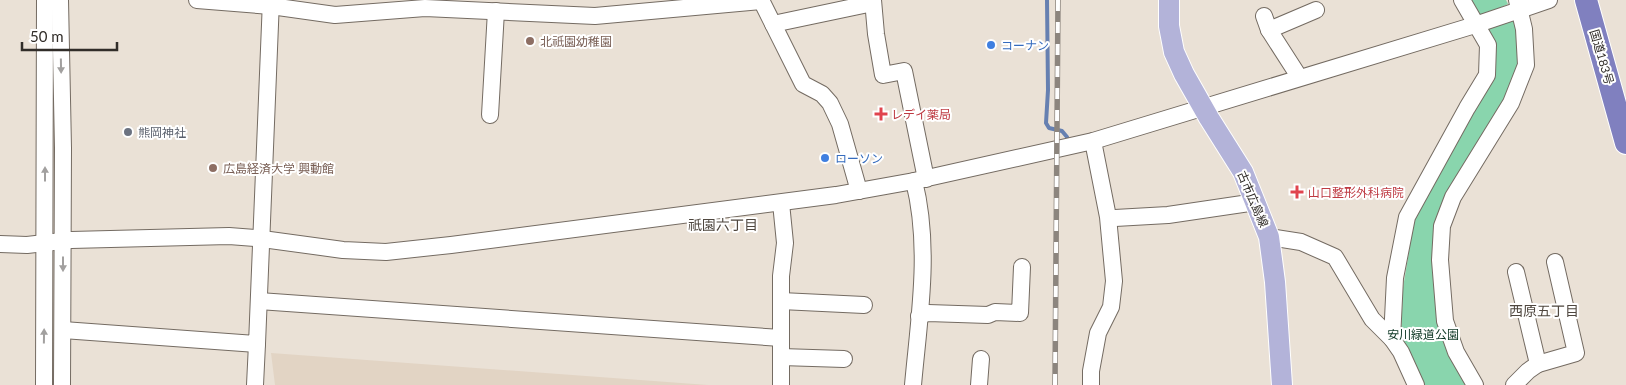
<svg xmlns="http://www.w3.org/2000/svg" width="1626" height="385" viewBox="0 0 1626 385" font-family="Lato,'Noto Sans JP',sans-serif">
	<rect width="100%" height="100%" fill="#eae1d6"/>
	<path fill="#e2d4c4" d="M271,353L708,385H275Z"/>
	<g fill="#89d5ad">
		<path d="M1469,0H1506L1508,4L1478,18Z"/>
		<path d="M1518,18L1521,66L1504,100L1436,221V294L1470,385H1422L1401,338L1403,288L1415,215L1492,76L1485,30Z"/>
	</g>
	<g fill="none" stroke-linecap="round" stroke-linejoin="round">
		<path stroke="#6680b1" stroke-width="4" d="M1047,0L1048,90L1046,123L1049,128L1062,131L1067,137"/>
		<g stroke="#746b62" stroke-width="18">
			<g id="minor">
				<path d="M60,0L63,148L62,385"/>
				<path d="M197,0L271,6L335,15L425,8L595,16L761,1"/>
				<path d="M761,0L803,84L822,94L830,103L840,124L859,191"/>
				<path d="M873,0L876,34L883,75L904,71L926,179"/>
				<path d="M1264,16L1269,30L1296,72L1298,77"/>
				<path d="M773,24L873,3"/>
				<path d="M1269,30L1316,10"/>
				<path d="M490,115L496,11"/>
				<path d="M1115,218L1168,215L1256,202"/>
				<path d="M1269,237L1301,242L1335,257L1372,319L1392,339"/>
				<path d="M0,244L27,245L71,240L229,236L255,238L343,250L386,252L451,245L836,195L914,181L1093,141L1475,25L1549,0"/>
				<path d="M259,301L781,338"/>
				<path d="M781,301L864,305"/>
				<path d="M919,316L928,313L988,315L995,312L1020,313L1022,267"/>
				<path d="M63,330L257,344L271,0"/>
				<path d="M781,357L844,359"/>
				<path d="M1538,364L1576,353L1555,262"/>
				<path d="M44,385L45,0"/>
				<path d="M255,385L257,344"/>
				<path d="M781,385V276L785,243L781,203"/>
				<path d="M913,385C919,318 931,248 914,181"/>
				<path d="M979,385L981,359"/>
				<path d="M1091,385V371L1098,333L1111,307L1114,281L1108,217L1093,141"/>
				<path d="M1416,385L1401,352L1392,339L1395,278L1407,217L1467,108L1487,75L1488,45L1462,0"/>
				<path d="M1475,385L1456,352L1445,321L1440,260L1442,226L1453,197L1511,103L1526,65L1524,29L1517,0"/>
				<path d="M1514,385L1528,371L1538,364L1516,272"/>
			</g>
		</g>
		<g stroke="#fff" stroke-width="22">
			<path id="major" d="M1169,0V26L1174,52L1184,74L1209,118L1243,172L1269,237L1275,282L1282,385"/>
		</g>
		<g stroke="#fff" stroke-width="24">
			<path id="highway" d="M1586,0L1626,143"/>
		</g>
		<use href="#minor" stroke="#fff" stroke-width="16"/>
		<use href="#major" stroke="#b3b3d9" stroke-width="20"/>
		<use href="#highway" stroke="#8080bf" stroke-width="22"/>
		<g stroke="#8c857e" stroke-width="5.5">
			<path id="rail" d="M1055,385L1058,0"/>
		</g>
		<use href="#rail" stroke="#fff" stroke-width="4" stroke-dasharray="11" stroke-linecap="butt"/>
	</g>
	<defs><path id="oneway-solid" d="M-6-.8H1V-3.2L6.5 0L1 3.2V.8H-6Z" transform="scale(1.25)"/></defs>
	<g fill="#a2a09f">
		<use href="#oneway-solid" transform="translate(61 66) rotate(89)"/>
		<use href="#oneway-solid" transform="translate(45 174) rotate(-90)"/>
		<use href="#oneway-solid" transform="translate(63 264) rotate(90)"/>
		<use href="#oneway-solid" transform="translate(44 336) rotate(-89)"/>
	</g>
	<g fill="#8d6e63" stroke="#fff" stroke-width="2">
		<circle cx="530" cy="41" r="5"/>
		<circle cx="213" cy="168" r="5"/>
	</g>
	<g fill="#3f7fe0" stroke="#fff" stroke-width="2">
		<circle cx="991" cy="45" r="5"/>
		<circle cx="825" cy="158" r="5"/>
	</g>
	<g fill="#e0444e" stroke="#fff" stroke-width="2">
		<path d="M878.5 106.5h5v5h5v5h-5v5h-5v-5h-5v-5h5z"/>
		<path d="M1294.5 184.5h5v5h5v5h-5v5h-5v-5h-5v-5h5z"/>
	</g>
	<circle fill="#6b7280" stroke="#fff" stroke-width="2" cx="128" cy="132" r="5"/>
	<g text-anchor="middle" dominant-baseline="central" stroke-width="4" stroke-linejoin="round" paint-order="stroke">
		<g font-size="12" fill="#785e54" stroke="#fff" text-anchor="start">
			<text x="540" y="41">北祇園幼稚園</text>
			<text x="223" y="168">広島経済大学 興動館</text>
		</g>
		<g font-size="12" fill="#366cbe" stroke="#fff" text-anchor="start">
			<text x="1001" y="45">コーナン</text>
			<text x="835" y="158">ローソン</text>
		</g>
		<g font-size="12" fill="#312d29" stroke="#fff">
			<text transform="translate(1602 57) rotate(74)">国道183号</text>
			<text transform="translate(1253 199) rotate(67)">古市広島線</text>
		</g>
		<g font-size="12" fill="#be3a42" stroke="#fff" text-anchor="start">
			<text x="891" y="114">レデイ薬局</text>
			<text x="1308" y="192">山口整形外科病院</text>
		</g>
		<g font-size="12" fill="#5b616d" stroke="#fff" text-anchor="start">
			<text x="138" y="132">熊岡神社</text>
		</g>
		<g font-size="12" fill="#0c3623" stroke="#fff">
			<text x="1423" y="334">安川緑道公園</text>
		</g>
		<g font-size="14" fill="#4f473f" stroke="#fff">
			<text x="723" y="224">祇園六丁目</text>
			<text x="1544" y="310">西原五丁目</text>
		</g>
	</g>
	<path d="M22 42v8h95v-8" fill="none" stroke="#312d29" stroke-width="2.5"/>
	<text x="30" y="42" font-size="15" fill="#312d29" stroke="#ffffff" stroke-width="4" paint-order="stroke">50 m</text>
</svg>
